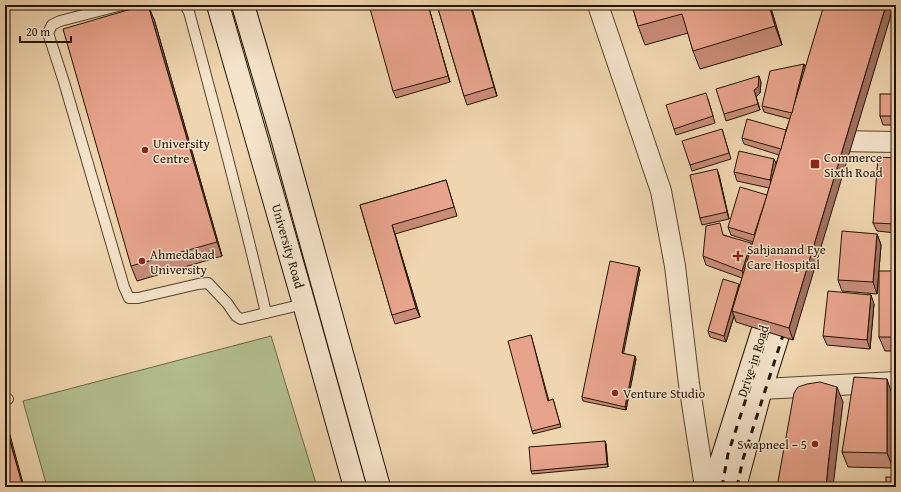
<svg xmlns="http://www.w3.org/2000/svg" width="901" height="492" viewBox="0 0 901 492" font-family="'Gentium Book Plus',serif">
	<rect width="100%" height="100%" fill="#f0d6b0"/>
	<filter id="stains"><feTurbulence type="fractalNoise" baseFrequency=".005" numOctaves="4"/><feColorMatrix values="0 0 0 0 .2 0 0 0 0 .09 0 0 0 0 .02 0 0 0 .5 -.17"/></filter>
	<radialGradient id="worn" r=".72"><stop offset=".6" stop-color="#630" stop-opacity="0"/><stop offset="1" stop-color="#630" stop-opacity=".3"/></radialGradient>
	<path fill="#b4bf90" stroke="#6c6948" d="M271,336L317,487H47L23,401Z"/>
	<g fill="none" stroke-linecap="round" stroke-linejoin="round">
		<g stroke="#56442c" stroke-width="12">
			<g id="lane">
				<path d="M122,5L60,21L52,25L48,33L64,82L124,287L129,298H138L198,284L208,283L227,303L236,316L241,319L304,304"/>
				<path d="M185,5L189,12C216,112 243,212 266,313"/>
				<path d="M5,400L8,399"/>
			</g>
		</g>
		<g stroke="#56442c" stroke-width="22">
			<g id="street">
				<path d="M598,5L661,191L675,266L689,384L705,487"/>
				<path d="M838,141L896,142"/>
				<path d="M761,389L896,382"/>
			</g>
		</g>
		<g stroke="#231300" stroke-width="24">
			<g id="secondary">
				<path d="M218,5L304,304L355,487"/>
				<path d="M243,5L281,134L379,487"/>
				<path d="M713,487L772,301"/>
				<path d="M735,487L761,389L787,307"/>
			</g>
		</g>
		<use href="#lane" stroke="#f5e4cc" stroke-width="10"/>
		<use href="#street" stroke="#f5e4cc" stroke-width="20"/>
		<use href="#secondary" stroke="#f5e4cc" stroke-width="22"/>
		<g stroke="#231300" stroke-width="3" stroke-dasharray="7 7" stroke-linecap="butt">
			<path d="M722,487L728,454L771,322"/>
			<path d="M737,487L743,459L786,326"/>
		</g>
	</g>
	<g fill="#c88c79" stroke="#231300">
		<path d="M428,5L450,82L396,98L393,91Z"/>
		<path d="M437,5H471L497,96L467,105L464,96Z"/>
		<path d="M632,5H770L782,45L700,69L693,51L688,33L645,45L638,26Z"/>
		<path d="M154,19L222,256L137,281L131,266Z"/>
		<path d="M804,64L806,67L793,340L736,322L734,316L726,342L710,337L708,331L739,284L740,285L742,278L706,265L703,256L724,235L752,246L753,242L731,235L728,227L767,195L769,188L737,181L734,172L774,159L776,164L779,155L744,144L742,138L786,130L790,119L764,112L762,106Z"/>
		<path d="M761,82L760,93L756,97L760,110L726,121L724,114Z"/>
		<path d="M896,94V125H883L880,116Z"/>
		<path d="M708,99L715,123L676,135L674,129Z"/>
		<path d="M722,129L731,159L692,171L690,165Z"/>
		<path d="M896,158V233L877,231L873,223Z"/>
		<path d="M719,175L729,219L702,225L700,218Z"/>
		<path d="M446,180L457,216L395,234L420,317L395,324L392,315L360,205Z"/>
		<path d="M877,234L881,245L877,294L842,291L838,280Z"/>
		<path d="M639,267L640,270L623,353L636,359L626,410L583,401L582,397Z"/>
		<path d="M896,271V351H885L879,337Z"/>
		<path d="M874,304L870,349L827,345L823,336Z"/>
		<path d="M531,335L549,401L553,399L561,427L533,434L532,431Z"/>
		<path d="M892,394L893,468L848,467L842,452Z"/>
		<path d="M605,441L606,444L608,467L532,474L531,471Z"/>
	</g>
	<g fill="#a27263" stroke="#231300">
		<path d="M148,5L154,19L222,256L217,242Z"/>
		<path d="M428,5L450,82L448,76Z"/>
		<path d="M470,5H471L497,96L494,87Z"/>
		<path d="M769,5H770L782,45L775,26Z"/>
		<path d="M886,5H894L793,340L789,328Z"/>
		<path d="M804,64L807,70L792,113Z"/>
		<path d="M759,76L761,82L760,93L756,97L760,110L754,90Z"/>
		<path d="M774,159L778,168L773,189L770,180Z"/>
		<path d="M717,169L719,175L729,219L727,212Z"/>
		<path d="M392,225L395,234L420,317L416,308Z"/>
		<path d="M877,234L881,245L877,294L873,282Z"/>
		<path d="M751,243L754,252L745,280L742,271Z"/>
		<path d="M639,267L640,270L623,356L622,353Z"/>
		<path d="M739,284L742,290L732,311L734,316L726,342L724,336Z"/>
		<path d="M871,295L874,304L870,349L867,340Z"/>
		<path d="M635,356L636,359L626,410L625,407Z"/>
		<path d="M887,379L892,394L893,468L887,453Z"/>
		<path d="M837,387L843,402L833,487H826L828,466Z"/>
		<path d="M5,423L10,435L24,487H23Z"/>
		<path d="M605,441L606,444L608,467L607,464Z"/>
	</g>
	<g fill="#e8a38d" stroke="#231300">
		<path d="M145,5H148L217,242L131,266L63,29Z"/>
		<path d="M369,5H428L448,76L393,91Z"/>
		<path d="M437,5H470L494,87L464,96Z"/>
		<path d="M632,5H769L775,26L693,51L682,14L638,26Z"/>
		<path d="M824,5H886L789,328L732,311Z"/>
		<path d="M804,64L792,113L762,106L770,71Z"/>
		<path d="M759,76L758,87L754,90L758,104L724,114L716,89Z"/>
		<path d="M706,93L713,116L674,129L666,105Z"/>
		<rect x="880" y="94" width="16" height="22"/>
		<path d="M747,119L786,130L781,149L742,138Z"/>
		<path d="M722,129L729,153L690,165L682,141Z"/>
		<path d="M739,151L774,159L770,180L734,172Z"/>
		<path d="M878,157L896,158V224L873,223Z"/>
		<path d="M717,169L727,212L700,218L690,175Z"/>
		<path d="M446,180L454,207L392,225L416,308L392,315L360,205Z"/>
		<path d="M740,187L767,195L754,235L728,227Z"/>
		<path d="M720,223L723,235L751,243L742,271L703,256L706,226Z"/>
		<path d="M842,231L877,234L873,282L838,280Z"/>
		<path d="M610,261L639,267L622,353L635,356L625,407L582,397Z"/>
		<rect x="879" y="271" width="17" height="66"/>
		<path d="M723,279L739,284L724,336L708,331Z"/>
		<path d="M828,291L871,295L867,340L823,336Z"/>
		<path d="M531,335L548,401L553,399L560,424L532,431L508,341Z"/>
		<path d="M854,377L887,379V453L842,452Z"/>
		<path d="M820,382L837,387L828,466L826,487H777L794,393L798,387L807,384Z"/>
		<path d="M5,424L23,487H5Z"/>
		<path d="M605,441L607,464L531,471L529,447Z"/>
		<rect x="886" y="477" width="10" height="10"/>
		<path d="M839,484L863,485V487H839Z"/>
	</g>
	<g fill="#8f2418" stroke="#f5e4cc" stroke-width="1.5">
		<circle cx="145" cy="150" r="4"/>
		<rect x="810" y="159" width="10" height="10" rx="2"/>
		<path d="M736 250h4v4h4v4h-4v4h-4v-4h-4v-4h4z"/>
		<circle cx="142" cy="261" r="4"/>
		<circle cx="615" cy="393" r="4"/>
		<circle cx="815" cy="444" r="4"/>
	</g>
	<g text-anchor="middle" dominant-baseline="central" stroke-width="3" stroke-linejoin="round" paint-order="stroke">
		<g font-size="13" fill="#231300" stroke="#f5e4cc" text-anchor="start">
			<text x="153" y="143">University<tspan x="153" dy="15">Centre</tspan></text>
			<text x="824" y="157">Commerce<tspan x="824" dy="15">Sixth Road</tspan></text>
			<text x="747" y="249">Sahjanand Eye<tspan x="747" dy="15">Care Hospital</tspan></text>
			<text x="150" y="254">Ahmedabad<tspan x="150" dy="15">University</tspan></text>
			<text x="623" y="393">Venture Studio</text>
			<text x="807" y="444" text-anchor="end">Swapneel – 5</text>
		</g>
		<g font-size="13" fill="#231300" stroke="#f5e4cc">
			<text transform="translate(288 246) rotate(74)">University Road</text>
			<text transform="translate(753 361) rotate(-72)">Drive-in Road</text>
		</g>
	</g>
	<rect width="901" height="492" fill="none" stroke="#f0d6b0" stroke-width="20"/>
	<rect x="6" y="6" width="889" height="480" fill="none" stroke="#231300" stroke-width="2"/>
	<rect x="10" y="10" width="881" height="472" fill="none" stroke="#231300"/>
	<path d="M20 36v6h51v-6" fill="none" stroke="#231300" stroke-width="2"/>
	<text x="26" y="36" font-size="12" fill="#231300" stroke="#f5e4cc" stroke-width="3" paint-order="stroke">20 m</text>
	<rect width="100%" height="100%" filter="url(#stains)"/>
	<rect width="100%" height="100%" fill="url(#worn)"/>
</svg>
